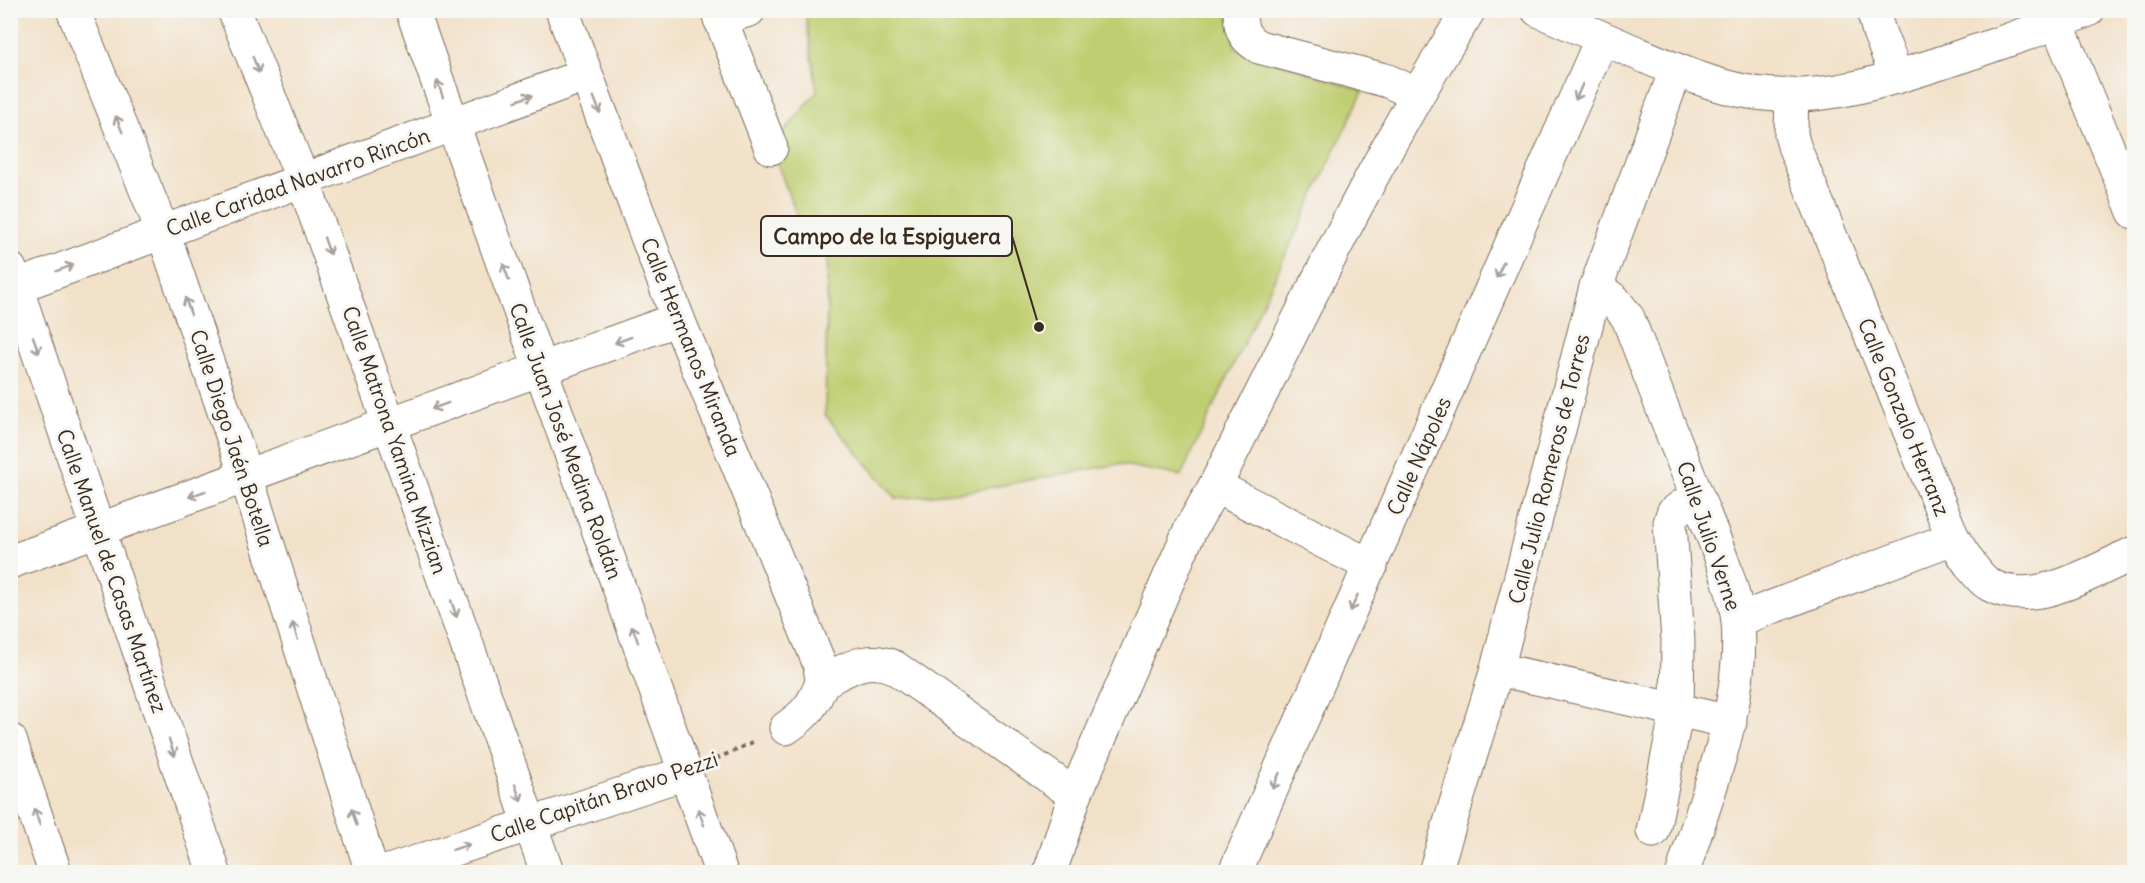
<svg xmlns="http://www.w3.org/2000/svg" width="2145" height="883" viewBox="0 0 2145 883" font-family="Delius,sans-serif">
	<rect width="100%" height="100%" fill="#f6f6f2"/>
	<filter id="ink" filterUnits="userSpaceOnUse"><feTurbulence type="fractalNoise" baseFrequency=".0167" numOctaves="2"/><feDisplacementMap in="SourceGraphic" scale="12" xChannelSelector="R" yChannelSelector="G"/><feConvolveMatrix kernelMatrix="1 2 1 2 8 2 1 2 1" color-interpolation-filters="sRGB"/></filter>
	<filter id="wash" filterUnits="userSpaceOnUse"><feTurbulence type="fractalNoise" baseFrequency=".008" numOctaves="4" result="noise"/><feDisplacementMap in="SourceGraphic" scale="24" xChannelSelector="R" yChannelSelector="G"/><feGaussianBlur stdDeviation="1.35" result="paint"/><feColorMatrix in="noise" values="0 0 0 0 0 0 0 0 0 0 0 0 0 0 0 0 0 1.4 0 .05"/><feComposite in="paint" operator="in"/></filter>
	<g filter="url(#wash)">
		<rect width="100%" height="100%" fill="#f2e1c9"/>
		<path fill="#bfce70" stroke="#7d7c47" stroke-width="1.5" d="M805,11H1232L1235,48L1363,91L1181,476L1119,464L970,491L897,499L825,415L828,239H806L771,148L817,92Z"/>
	</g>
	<g filter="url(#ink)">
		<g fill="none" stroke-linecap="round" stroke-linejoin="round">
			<g stroke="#7b6a5a" stroke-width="35">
				<g id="minor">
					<path d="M73,10L163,232L246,476L372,872"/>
					<path d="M234,10L303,180L547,872"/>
					<path d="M412,10L721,872"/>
					<path d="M562,10L678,319L820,665L822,682"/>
					<path d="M717,10L771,148"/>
					<path d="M1240,10C1240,29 1243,38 1259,47L1388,81L1416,94"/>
					<path d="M1538,10C1572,25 1605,39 1639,54C1676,70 1715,87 1755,93C1829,104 1907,74 1977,51C2014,38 2051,26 2088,10"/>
					<path d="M1873,10L1879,32L1897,77"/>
					<path d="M720,19L749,10"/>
					<path d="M2057,23L2134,212"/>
					<path d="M1792,94L1791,134L1794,146L1953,538C1962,552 1976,577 1990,585C2034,609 2094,571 2134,553"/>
					<path d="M10,269L214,872"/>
					<path d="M1596,287L1614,300L1628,318C1651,378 1673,437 1697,496C1711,532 1734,584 1738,621C1745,705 1707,793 1683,872"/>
					<path d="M10,289L585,75"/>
					<path d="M1215,486L1371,566"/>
					<path d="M10,562L678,319"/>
					<path d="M1738,620L1953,538"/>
					<path d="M1497,669L1730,722"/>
					<path d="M786,728C806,714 814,705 822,682C848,669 865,655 894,667L1075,795"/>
					<path d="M10,740L55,872"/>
					<path d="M1653,831L1677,710L1678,641L1670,523L1673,513L1696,496"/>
					<path d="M386,872L685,773"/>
					<path d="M1050,872L1075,795L1190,530L1215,486C1296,326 1372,162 1469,10"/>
					<path d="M1235,872L1602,38"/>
					<path d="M1435,872L1497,669L1596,287L1676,70"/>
				</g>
			</g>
			<path stroke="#7b6a5a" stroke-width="4" stroke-dasharray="4.5 4.5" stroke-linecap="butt" d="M716,759L755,741"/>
			<use href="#minor" stroke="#fff" stroke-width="33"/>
		</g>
		<defs><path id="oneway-shaft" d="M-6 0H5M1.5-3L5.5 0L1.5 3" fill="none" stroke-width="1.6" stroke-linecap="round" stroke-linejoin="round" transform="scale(1.5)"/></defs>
		<g stroke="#a79f9a">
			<use href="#oneway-shaft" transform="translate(256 65) rotate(68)"/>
			<use href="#oneway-shaft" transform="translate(440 89) rotate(-110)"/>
			<use href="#oneway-shaft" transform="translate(1579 92) rotate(114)"/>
			<use href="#oneway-shaft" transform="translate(524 98) rotate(-21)"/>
			<use href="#oneway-shaft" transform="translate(597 105) rotate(69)"/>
			<use href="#oneway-shaft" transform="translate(119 124) rotate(-112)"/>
			<use href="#oneway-shaft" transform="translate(327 246) rotate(71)"/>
			<use href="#oneway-shaft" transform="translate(65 268) rotate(-20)"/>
			<use href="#oneway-shaft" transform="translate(1500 270) rotate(114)"/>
			<use href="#oneway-shaft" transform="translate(506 272) rotate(-110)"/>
			<use href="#oneway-shaft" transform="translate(188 306) rotate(-109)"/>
			<use href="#oneway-shaft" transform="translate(623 340) rotate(160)"/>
			<use href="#oneway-shaft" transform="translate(36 345) rotate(71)"/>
			<use href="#oneway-shaft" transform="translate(440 406) rotate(160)"/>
			<use href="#oneway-shaft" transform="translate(197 494) rotate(160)"/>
			<use href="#oneway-shaft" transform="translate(1354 603) rotate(114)"/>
			<use href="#oneway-shaft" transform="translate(454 609) rotate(71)"/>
			<use href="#oneway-shaft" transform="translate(295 631) rotate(-108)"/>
			<use href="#oneway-shaft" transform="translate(635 634) rotate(-110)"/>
			<use href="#oneway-shaft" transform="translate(172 748) rotate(71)"/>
			<use href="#oneway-shaft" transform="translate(1276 781) rotate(114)"/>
			<use href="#oneway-shaft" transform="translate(518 793) rotate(71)"/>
			<use href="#oneway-shaft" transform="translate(37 817) rotate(-109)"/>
			<use href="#oneway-shaft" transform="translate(354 817) rotate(-108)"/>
			<use href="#oneway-shaft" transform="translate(701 817) rotate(-110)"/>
			<use href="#oneway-shaft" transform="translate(461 847) rotate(-18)"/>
		</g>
	</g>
	<g text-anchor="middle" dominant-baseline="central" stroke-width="6" stroke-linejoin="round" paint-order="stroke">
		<g font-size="21" fill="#3b2a1e" stroke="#f6f6f2">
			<text transform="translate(298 182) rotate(-20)">Calle Caridad Navarro Rincón</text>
			<text transform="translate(691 347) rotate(68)">Calle Hermanos Miranda</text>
			<text transform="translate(1904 417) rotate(68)">Calle Gonzalo Herranz</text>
			<text transform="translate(232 438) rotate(72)">Calle Diego Jaén Botella</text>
			<text transform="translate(395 440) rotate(71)">Calle Matrona Yamina Mizzian</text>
			<text transform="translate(566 441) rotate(70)">Calle Juan José Medina Roldán</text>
			<text transform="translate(1419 456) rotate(-66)">Calle Nápoles</text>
			<text transform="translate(1549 469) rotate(-76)">Calle Julio Romeros de Torres</text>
			<text transform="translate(1709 536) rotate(71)">Calle Julio Verne</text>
			<text transform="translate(112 571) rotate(71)">Calle Manuel de Casas Martínez</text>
			<text transform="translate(604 797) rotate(-19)">Calle Capitán Bravo Pezzi</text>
		</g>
	</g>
	<path fill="none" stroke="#3b2a1e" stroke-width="2" d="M1039 327L1012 236"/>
	<circle fill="#3b2a1e" stroke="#f6f6f2" stroke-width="2" cx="1039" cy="327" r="6"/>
	<rect fill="#f6f6f2" stroke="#3b2a1e" stroke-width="2" x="761" y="216" width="251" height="40" rx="6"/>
	<g font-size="22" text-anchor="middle" font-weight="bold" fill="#3b2a1e">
		<text x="887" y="244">Campo de la Espiguera</text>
	</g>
	<rect width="2145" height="883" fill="none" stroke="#f6f6f2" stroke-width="36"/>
</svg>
